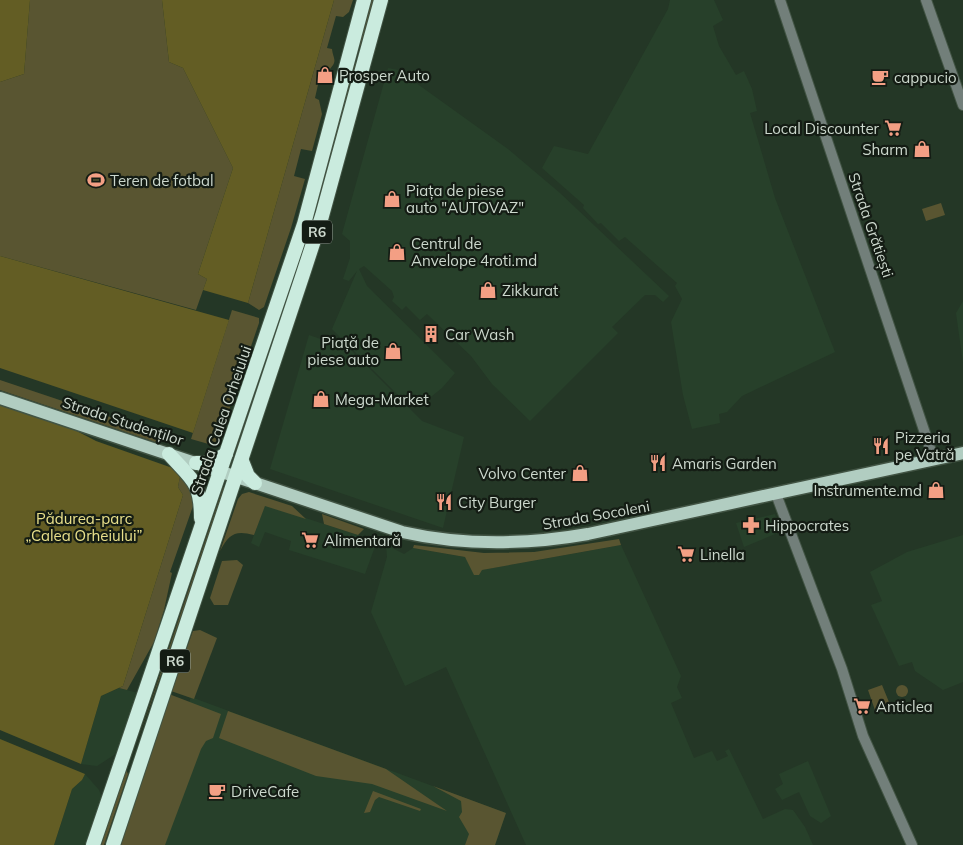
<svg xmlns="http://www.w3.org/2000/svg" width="963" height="845" viewBox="0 0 963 845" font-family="Mulish,sans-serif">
	<rect width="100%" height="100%" fill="#243726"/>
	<g fill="#27402a">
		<path d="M670,0H714L723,20L713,26L719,46L736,75L744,71L752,89L757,111L750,113L775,198L835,352L742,396L727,412L719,414L720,423L692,429L683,395L671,322L682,299L675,286L677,283L625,237L619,241L601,223L598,224L583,208L584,205L542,168L554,146L588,154L668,9Z"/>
		<path d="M388,68L398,70L508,149L560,193L669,296L663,302L655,295H645L612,327L618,333L530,421L492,384L471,356L427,314L420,320L406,306L402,310L392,301L394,297L392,291L364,266L359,269L367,286L455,373L442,388L427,400L406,403L332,329L357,271L349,281L343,279L350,258V241L342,234Z"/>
		<path d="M963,301V363L956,313Z"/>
		<path d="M309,335L350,349L422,421L464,437L443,528L270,469Z"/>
		<path d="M265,505L377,541L365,574L289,550L291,541L265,532L259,547L251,543Z"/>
		<path d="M775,514L780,532L744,547L736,523Z"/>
		<path d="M963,535V682L943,690L915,671L912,662L899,666L871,605L882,601L870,572L907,552Z"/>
		<path d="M386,545L404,554L413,548L465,557L479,575L481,570L621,545L681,676L677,687L682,698L671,703L694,758L712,751L717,761L728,756L725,751L729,749L763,819L785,809L793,810L805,827L813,845H526L446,667L405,686L371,612L387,557Z"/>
		<path d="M119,688L138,693L120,747L114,755L97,766L81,764L101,696Z"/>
		<path d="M191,697L506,813L495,845H139Z"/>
		<path d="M808,761L831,816L821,823L810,816L799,792L782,800L775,789L783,784L779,774Z"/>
		<path d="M85,774L99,790L102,798L87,845H54L72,789L82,780Z"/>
	</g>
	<g fill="#595531">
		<path d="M30,0H162L169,62L183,68L233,168L198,274L207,279L196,310L0,256V82L24,74Z"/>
		<path d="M334,0H353L349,12L343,17L336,16L327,48L332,49C333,59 338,60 330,69L322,67L315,98L319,100L322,114L312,151L301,149L294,176L305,179L291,228L264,307L259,310L248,303Z"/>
		<path d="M371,0H374L360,47L359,45Z"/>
		<path d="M357,62L324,187L286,313L283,312L301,256L355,63Z"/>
		<path d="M941,203L945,215L926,221L922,209Z"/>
		<path d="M232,310L259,318V323L217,445H212L191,439Z"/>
		<path d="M275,336L238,450L237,451L236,450Z"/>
		<path d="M0,380L161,434L158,443L0,390Z"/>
		<path d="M181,471L193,496V506L170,572L172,573L164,610L154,642L127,690L119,688L123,686L183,495L178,487Z"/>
		<path d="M225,486L226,489L137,743L223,488Z"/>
		<path d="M249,492L292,506L306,519L265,506L254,535C235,530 229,534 220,551L238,499L242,494Z"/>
		<path d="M322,514L364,529L358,535L324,524Z"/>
		<path d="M619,539L621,545L482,570L479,575H474L465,557L413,548L414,545L484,553L534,552Z"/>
		<path d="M237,560L243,565L228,605H214L210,598L222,561Z"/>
		<path d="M200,630L217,638L194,699L171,691L193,631Z"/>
		<circle cx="902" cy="691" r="6"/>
		<path d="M882,685L891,707L876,713L868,690Z"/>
		<path d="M169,694L221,714L213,738L206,741L201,749L165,845H118Z"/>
		<path d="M228,711L386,769L447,811L372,784L316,776L219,738Z"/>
		<path d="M126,770L128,774L104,845H101Z"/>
		<path d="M433,786L506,813L495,845H465L469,834L459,817L462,812L461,801Z"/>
		<path d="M373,791L421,809L420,811L379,797L375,800L370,812L364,813Z"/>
	</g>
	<g fill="#635d24">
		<path d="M0,0H30L24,74L0,82Z"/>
		<path d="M162,0H334L248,303L203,290L207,279L198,274L233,168L183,68L169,62Z"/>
		<path d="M0,256L229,320L193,433L0,368Z"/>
		<path d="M0,404L69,427L96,441L181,471L178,487L183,495L123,686L101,696L81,764L0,730Z"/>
		<path d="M0,739L85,774L82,780L72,789L54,845H0Z"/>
	</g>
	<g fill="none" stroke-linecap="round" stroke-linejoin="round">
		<g stroke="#425444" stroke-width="12">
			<g id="minor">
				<path d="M780,0L934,460"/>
				<path d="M926,0L963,105"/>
				<path d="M776,494L842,669L863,736L912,845"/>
			</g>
		</g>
		<g stroke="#425444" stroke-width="15">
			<path id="major" d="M0,398L402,532C464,546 525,545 588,534L963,453"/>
		</g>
		<g stroke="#425444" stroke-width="16">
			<g id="highway">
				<path d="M169,454C191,479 201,481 201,518"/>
				<path d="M242,461L248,476L255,483"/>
				<path d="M196,463H211L226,454"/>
				<path d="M93,845L304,224L364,0"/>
				<path d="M113,845L303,274L322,216L381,0"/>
			</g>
		</g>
		<use href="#minor" stroke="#727f7a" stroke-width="10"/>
		<use href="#major" stroke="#b1cdc1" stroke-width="12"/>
		<use href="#highway" stroke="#caebde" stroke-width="14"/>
	</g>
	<defs>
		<g id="shop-bare" transform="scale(1.35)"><path d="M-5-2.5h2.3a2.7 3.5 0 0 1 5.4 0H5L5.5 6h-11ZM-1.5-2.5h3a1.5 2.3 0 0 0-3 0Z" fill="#f39f84" stroke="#141c14" stroke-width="2.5" paint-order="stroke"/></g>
		<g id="cafe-bare" transform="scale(1.35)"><path d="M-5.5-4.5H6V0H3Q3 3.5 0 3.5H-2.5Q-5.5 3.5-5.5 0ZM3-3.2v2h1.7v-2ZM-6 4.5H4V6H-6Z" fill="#f39f84" stroke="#141c14" stroke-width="2.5" paint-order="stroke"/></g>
		<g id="supermarket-bare" transform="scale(1.35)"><path d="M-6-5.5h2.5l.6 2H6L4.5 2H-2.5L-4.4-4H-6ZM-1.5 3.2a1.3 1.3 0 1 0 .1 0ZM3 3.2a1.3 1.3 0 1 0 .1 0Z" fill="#f39f84" stroke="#141c14" stroke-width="2.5" paint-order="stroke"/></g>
		<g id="stadium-bare" transform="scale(1.35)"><path d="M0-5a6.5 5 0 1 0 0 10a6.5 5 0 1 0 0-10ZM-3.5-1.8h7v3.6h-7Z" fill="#f39f84" stroke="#141c14" stroke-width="2.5" paint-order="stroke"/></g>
		<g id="building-bare" transform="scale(1.35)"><path d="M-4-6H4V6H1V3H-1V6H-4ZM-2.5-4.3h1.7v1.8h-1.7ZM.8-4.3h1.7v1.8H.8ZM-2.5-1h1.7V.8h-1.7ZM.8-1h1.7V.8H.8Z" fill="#f39f84" stroke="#141c14" stroke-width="2.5" paint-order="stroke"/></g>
		<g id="restaurant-bare" transform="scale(1.35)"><path d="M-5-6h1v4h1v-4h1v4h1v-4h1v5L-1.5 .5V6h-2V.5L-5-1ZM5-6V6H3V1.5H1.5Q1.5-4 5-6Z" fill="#f39f84" stroke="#141c14" stroke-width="2.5" paint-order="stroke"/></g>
		<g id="pharmacy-bare" transform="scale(1.35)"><path d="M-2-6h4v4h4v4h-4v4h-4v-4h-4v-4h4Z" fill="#f39f84" stroke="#141c14" stroke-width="2.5" paint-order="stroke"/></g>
	</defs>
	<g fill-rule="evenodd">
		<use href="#shop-bare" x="325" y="75"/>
		<use href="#cafe-bare" x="880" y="77"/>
		<use href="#supermarket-bare" x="893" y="128"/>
		<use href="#shop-bare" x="922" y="149"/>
		<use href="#stadium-bare" x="96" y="180"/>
		<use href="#shop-bare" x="392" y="199"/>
		<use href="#shop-bare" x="397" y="252"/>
		<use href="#shop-bare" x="488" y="290"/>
		<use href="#building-bare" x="431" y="334"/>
		<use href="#shop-bare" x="393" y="351"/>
		<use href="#shop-bare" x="321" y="399"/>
		<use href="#restaurant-bare" x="881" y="446"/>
		<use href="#restaurant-bare" x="658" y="463"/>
		<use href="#shop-bare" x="580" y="473"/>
		<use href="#shop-bare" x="936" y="490"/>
		<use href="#restaurant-bare" x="444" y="502"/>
		<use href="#pharmacy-bare" x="751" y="525"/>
		<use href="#supermarket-bare" x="310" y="540"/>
		<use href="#supermarket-bare" x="686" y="554"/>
		<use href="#supermarket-bare" x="862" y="706"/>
		<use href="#cafe-bare" x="217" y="791"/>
	</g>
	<g text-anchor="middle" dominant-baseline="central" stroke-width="4.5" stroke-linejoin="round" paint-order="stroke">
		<g fill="#141c14" stroke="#95a096" stroke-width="1">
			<rect x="302" y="220.5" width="30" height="23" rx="4"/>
			<rect x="160" y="649.5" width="30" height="23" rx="4"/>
		</g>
		<g font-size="14" font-weight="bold" fill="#ccd8cd">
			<text x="317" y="232">R6</text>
			<text x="175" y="661">R6</text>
		</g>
		<g font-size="15" fill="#ccd8cd" stroke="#141c14" text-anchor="start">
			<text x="339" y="75">Prosper Auto</text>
			<text x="894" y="77">cappucio</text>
			<text x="879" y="128" text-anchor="end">Local Discounter</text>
			<text x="908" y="149" text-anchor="end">Sharm</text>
			<text x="110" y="180">Teren de fotbal</text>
			<text x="406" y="190">Piața de piese<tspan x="406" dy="17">auto "AUTOVAZ"</tspan></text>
			<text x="411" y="243">Centrul de<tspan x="411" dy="17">Anvelope 4roti.md</tspan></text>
			<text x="502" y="290">Zikkurat</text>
			<text x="445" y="334">Car Wash</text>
			<text x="379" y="342" text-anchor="end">Piață de<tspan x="379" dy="17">piese auto</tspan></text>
			<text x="335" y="399">Mega-Market</text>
			<text x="895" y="437">Pizzeria<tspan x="895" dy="17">pe Vatră</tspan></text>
			<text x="672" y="463">Amaris Garden</text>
			<text x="566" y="473" text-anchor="end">Volvo Center</text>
			<text x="922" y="490" text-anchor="end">Instrumente.md</text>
			<text x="458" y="502">City Burger</text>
			<text x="765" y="525">Hippocrates</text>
			<text x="324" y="540">Alimentară</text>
			<text x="700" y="554">Linella</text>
			<text x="876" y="706">Anticlea</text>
			<text x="231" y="791">DriveCafe</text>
		</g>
		<g font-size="15" fill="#ccd8cd" stroke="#141c14">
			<text transform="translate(871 225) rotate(71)">Strada Grătiești</text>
			<text transform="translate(221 420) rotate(-71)">Strada Calea Orheiului</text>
			<text transform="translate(123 421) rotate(18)">Strada Studenților</text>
			<text transform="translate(596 515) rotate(-10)">Strada Socoleni</text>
		</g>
		<g font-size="15" fill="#e9e08b" stroke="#141c14">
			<text x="84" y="518">Pădurea-parc<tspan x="84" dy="17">„Calea Orheiului”</tspan></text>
		</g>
	</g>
</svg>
